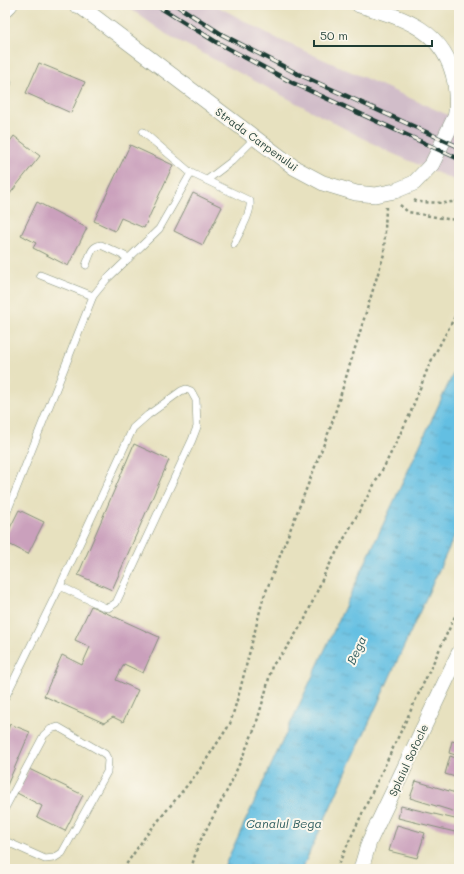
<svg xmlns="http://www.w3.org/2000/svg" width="464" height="874" viewBox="0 0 464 874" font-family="Mali,sans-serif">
	<defs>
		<pattern id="water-ripples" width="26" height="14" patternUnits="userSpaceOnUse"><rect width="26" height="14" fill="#64bfe2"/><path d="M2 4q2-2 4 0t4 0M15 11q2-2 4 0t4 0" fill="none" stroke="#529cb8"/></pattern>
	</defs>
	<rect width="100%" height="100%" fill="#fbf7ec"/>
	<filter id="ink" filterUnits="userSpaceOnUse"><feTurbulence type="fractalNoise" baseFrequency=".025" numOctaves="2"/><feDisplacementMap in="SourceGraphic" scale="8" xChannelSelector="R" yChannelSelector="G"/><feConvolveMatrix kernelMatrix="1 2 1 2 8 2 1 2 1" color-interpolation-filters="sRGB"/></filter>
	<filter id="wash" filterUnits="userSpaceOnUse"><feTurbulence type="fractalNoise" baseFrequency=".012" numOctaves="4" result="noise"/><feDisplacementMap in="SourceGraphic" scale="16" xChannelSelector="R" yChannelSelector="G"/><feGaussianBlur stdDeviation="0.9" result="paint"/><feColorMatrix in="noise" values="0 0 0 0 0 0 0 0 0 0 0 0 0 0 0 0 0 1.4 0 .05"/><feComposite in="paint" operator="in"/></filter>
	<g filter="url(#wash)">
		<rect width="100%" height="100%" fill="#e7e1bf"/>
		<path fill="#d1bdc9" d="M125,5H215L280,40L459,120V182L389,152L166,34Z"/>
		<path fill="url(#water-ripples)" stroke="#427e8b" d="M459,361V526L302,869H223Z"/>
		<g id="blocks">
			<g fill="#caa0bc">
				<path d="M39,63L85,82L71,113L26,93Z"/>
				<path d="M14,136L40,156L9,195L5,192V148Z"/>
				<path d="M130,145L173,165L144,228L121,218L115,231L94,221Z"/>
				<path d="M193,193L222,207L203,245L174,231Z"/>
				<path d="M37,202L87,228L68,266L33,248L36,243L21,235Z"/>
				<path d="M134,444L169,460L112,590L78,575Z"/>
				<path d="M19,510L44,522L28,554L5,542V538Z"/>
				<path d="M91,606L159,637L143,673L124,664L116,680L138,690L123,722L113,717L104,723L44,696L62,655L82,665L90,647L75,640Z"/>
				<path d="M10,724L30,732L5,790V737Z"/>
				<path d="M452,741L459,743V756L449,753Z"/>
				<path d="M450,756L459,759V778L445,774Z"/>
				<path d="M29,769L83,795L65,831L37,817L42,806L17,793Z"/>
				<path d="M416,781L459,794V813L410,798Z"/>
				<path d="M401,806L459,820V833L398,818Z"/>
				<path d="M397,825L425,833L417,858L389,851Z"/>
			</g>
		</g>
	</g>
	<g filter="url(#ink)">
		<use href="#blocks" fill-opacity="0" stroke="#838f7a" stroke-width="1"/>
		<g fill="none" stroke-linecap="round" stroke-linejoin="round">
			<g stroke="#838f7a" stroke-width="8">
				<g id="service">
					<path d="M5,81L8,83L5,87"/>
					<path d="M143,132L191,173L250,201C252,213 239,233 234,244"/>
					<path d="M207,180L232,161L255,138"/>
					<path d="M86,265C90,256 91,246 101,245L129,258"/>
					<path d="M40,275L93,296"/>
					<path d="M5,517L93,296L106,280L159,229L191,173"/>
					<path d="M5,698L60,586L133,428L148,415L181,391L186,389L191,391L196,400L197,427L192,440L116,603L108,608L104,607L60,586"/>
					<path d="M5,808L44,735L51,729L58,727L105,754L108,760L107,772L62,853L54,858L45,859L5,841"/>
				</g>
			</g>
			<g stroke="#838f7a" stroke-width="16">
				<g id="minor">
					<path d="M76,5L80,6L295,168L323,183L356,193L375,195L395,191L414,183L432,164L455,117C458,107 456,93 455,83C446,30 404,18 359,5"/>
					<path d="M5,10L10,5"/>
					<path d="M361,869L369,842L459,653"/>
				</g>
			</g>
			<g stroke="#838f7a" stroke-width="2.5" stroke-dasharray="3 3" stroke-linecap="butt">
				<path d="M414,200L418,202L445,203L459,201"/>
				<path d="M400,205L408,212L447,219L459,220"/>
				<path d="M123,869L145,837L198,772L230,724L240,690L263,599L331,426L384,254L386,207"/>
				<path d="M191,869L198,845L230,785L255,728L265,694L272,666L288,646L305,619L325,573L385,465L410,414L429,365L459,309"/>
				<path d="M336,869L459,608"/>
			</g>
			<use href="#service" stroke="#fff" stroke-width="7"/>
			<use href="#minor" stroke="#fff" stroke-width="15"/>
			<g stroke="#1f3d34" stroke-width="4.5">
				<g id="rail">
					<path d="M156,5L216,42L293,83L459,159"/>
					<path d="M176,5L221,34L298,74L459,147"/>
				</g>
			</g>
			<use href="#rail" stroke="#fbf7ec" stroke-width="3" stroke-dasharray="9" stroke-linecap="butt"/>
		</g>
	</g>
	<g text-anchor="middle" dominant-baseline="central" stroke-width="4" stroke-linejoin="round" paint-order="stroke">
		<g font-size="11" fill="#1f3d34" stroke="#fbf7ec">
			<text transform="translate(257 139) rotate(36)">Strada Carpenului</text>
			<text transform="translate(408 760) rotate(-65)">Splaiul Sofocle</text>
		</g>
		<g font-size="12" font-style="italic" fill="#305e60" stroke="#fbf7ec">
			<text transform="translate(356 650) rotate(-65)">Bega</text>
			<text x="284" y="823">Canalul Bega</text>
		</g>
	</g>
	<rect width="464" height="874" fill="none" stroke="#fbf7ec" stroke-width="20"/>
	<path d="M314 40v6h118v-6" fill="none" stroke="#1f3d34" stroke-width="2"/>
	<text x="320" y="40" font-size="12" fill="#1f3d34" stroke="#fbf7ec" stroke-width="3" paint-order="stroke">50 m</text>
</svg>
